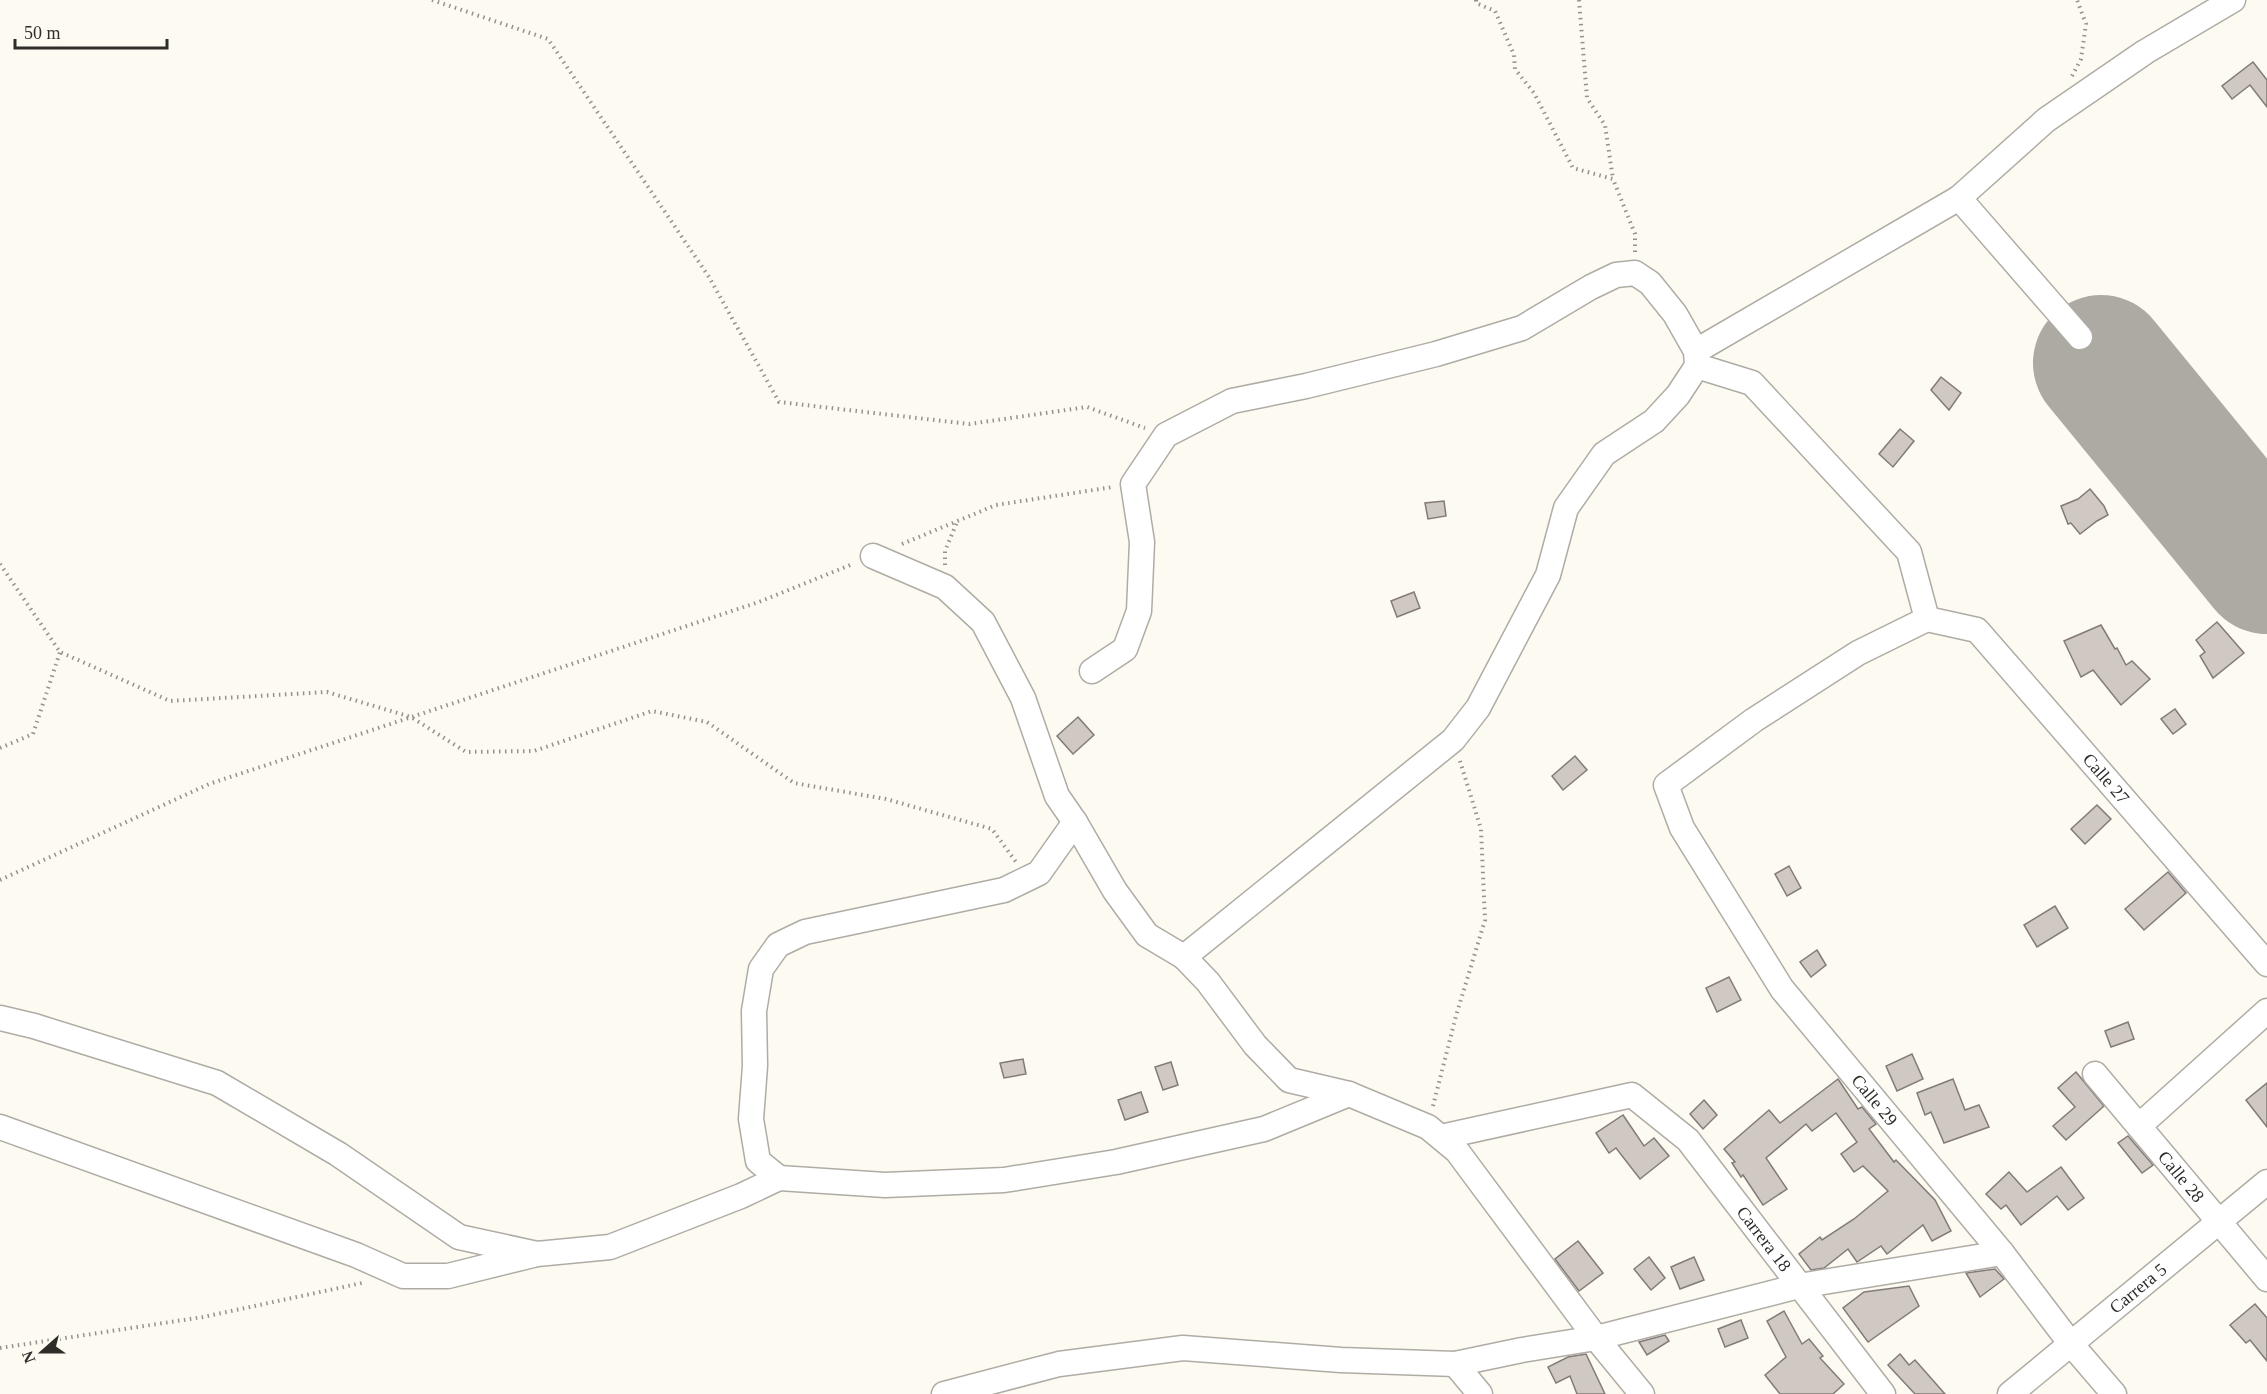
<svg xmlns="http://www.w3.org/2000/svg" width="2267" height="1394" viewBox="0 0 2267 1394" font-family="'Times New Roman',serif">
	<rect width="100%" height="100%" fill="#fdfaf2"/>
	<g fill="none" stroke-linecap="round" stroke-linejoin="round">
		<path stroke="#adaaa4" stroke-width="136" d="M2101,363L2267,566"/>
	</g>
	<g fill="#d0c8c3" stroke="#827b76" stroke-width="1.5">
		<path d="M2253,62L2267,80V107L2250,85L2232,99L2222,86Z"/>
		<path d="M1941,377L1961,393L1949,410L1931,390Z"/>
		<path d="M1900,429L1914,441L1893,467L1879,454Z"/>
		<path d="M2090,489L2104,506L2108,515L2097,521L2080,534L2071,523L2068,524L2061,506L2078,499Z"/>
		<path d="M1444,501L1446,516L1428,519L1425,503Z"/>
		<path d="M1414,592L1420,608L1397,617L1391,601Z"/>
		<path d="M2217,622L2244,653L2213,678L2200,656L2205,652L2196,640Z"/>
		<path d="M2101,625L2115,649L2117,648L2126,665L2132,661L2150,679L2121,705L2093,670L2081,677L2064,641Z"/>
		<path d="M2175,709L2186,724L2173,734L2161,719Z"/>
		<path d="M1078,717L1094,735L1073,754L1057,736Z"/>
		<path d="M1575,756L1587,770L1563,790L1552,776Z"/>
		<path d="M2097,805L2111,819L2085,844L2071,829Z"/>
		<path d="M1789,866L1801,888L1787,896L1775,874Z"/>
		<path d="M2168,872L2186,893L2144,930L2125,909Z"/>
		<path d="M2055,906L2068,928L2037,947L2024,925Z"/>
		<path d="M1817,950L1826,965L1811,977L1800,962Z"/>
		<path d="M1729,977L1741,1000L1717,1012L1706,988Z"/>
		<path d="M2128,1022L2134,1039L2111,1047L2105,1031Z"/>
		<path d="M1912,1054L1923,1079L1897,1091L1886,1066Z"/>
		<path d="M1023,1059L1026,1074L1004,1078L1000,1063Z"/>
		<path d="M1171,1062L1178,1085L1163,1090L1155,1067Z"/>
		<path d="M2076,1072L2104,1106L2066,1140L2053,1126L2075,1107L2058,1088Z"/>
		<path d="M1838,1079L1858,1109L1862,1107L1876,1124L1869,1129L1894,1162L1896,1160L1935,1200L1951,1231L1932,1241L1923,1225L1887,1254L1881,1246L1857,1262L1848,1249L1824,1268L1811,1270L1799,1254L1820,1237L1822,1240L1854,1219L1888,1191L1863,1166L1854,1172L1841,1154L1857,1142L1836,1113L1812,1131L1806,1124L1766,1158L1787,1189L1763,1205L1743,1175L1741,1177L1732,1163L1735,1162L1724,1149L1769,1110L1780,1123Z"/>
		<path d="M1953,1079L1965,1110L1979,1105L1989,1127L1944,1143L1931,1112L1925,1115L1917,1093Z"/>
		<path d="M2267,1083V1127L2246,1100Z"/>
		<path d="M1141,1092L1148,1112L1125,1120L1118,1100Z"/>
		<path d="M1704,1100L1717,1115L1703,1129L1690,1114Z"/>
		<path d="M1623,1115L1644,1146L1654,1138L1669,1156L1640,1179L1616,1148L1609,1153L1596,1133Z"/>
		<path d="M2128,1136L2153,1165L2142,1173L2118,1143Z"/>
		<path d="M2061,1167L2084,1198L2068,1210L2057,1196L2021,1225L2006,1205L2001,1209L1986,1194L2009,1172L2027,1192Z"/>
		<path d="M1578,1241L1603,1273L1579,1291L1555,1259Z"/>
		<path d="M1649,1257L1665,1278L1651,1290L1634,1269Z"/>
		<path d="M1694,1257L1704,1280L1680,1289L1671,1267Z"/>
		<path d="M1995,1269L2004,1279L1980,1297L1966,1273Z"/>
		<path d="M1909,1286L1919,1306L1868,1342L1843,1308L1864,1292Z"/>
		<path d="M2255,1304L2267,1318V1361L2250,1340L2246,1343L2230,1325Z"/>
		<path d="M1784,1311L1802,1344L1809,1339L1823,1356L1820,1358L1844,1384L1833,1394H1780L1765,1375L1786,1357L1767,1321Z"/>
		<path d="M1741,1320L1748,1338L1725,1347L1718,1329Z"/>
		<path d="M1665,1335L1669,1341L1647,1355L1639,1342Z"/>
		<path d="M1586,1354L1605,1394H1577L1570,1376L1556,1383L1548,1367L1568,1357Z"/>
		<path d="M1900,1354L1909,1365L1915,1360L1945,1394H1915L1888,1365Z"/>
	</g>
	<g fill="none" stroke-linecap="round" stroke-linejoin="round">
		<g stroke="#aeaca4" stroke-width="27">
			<g id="street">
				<path d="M1959,198L2080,337"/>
				<path d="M1696,351L1959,198L2046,120L2145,52L2233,0"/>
				<path d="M1697,366L1752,383L1909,552L1927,619"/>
				<path d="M873,556L945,587L983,622L1023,698L1057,796L1075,822L1115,891L1147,935L1184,957L1208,982L1255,1045L1289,1080L1349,1094L1428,1127L1457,1151L1596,1338L1642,1394"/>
				<path id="s1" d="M1927,619L1858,653L1754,720L1666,785L1682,828L1782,989L2002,1253L2071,1344L2114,1394"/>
				<path id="s2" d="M1927,619L1977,630L2267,964"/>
				<path d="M1092,671L1125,649L1139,611L1142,542L1133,484L1166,435L1232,401L1306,386L1436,354L1522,328L1591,287L1616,275L1635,273L1650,283L1675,314L1696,351L1697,366L1678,395L1654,421L1604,454L1566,508L1548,575L1478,708L1453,740L1184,957"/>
				<path d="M0,1018L34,1026L217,1083L338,1154L459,1237L537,1254L610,1247L741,1196L779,1178L885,1185L1004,1180L1116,1162L1264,1129L1349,1094"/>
				<path id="s3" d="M2095,1074L2267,1279"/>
				<path d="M2139,1126L2267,1011"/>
				<path d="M0,1127L356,1255L403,1276H448L533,1255"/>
				<path id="s4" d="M1441,1137L1632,1095L1688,1140L1883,1394"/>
				<path d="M779,1178L758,1161L751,1119L755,1066L754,1011L761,969L778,945L805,932L1004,890L1039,873L1075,822"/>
				<path d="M1455,1364L1480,1394"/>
				<path d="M944,1394L1059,1364L1183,1348L1341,1360L1455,1364L1522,1350L1596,1338L1799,1286L2002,1253"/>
				<path id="s5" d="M2010,1394L2267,1182"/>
			</g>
		</g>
		<g stroke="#94928c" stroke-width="4" stroke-dasharray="1.5 4.5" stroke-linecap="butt">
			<path d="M432,0L548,39L709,277L779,402L969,424L1087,407L1145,428"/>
			<path d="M1476,0V3L1495,11L1514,55L1515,69L1534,93L1573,168L1613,179L1635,234V254"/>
			<path d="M1579,0L1587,98L1605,125L1613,179"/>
			<path d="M2072,76L2081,59L2086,24L2077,0"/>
			<path d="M902,544L996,505L1113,487"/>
			<path d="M0,564L60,652L170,701L327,692L411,717L466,752L534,751L652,711L707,722L794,783L886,799L992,829L1016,862"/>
			<path d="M945,565V551L957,522"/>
			<path d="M0,748L33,734L60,652"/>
			<path d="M0,880L209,784L759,602L853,564"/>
			<path d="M1433,1106L1456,1016L1485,920L1481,829L1460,761"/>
			<path d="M0,1348L203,1317L362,1283"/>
		</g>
		<use href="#street" stroke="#fff" stroke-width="24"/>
	</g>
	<g text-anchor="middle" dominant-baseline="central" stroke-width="6" stroke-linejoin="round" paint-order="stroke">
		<g font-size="18" fill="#2e2d2a" stroke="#fdfaf2">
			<text stroke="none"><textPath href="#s2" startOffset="248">Calle 27</textPath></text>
			<text stroke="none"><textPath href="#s1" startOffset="690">Calle 29</textPath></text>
			<text stroke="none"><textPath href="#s3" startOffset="134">Calle 28</textPath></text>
			<text stroke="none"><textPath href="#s4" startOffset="392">Carrera 18</textPath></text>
			<text stroke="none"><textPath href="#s5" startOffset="166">Carrera 5</textPath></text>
		</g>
	</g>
	<g transform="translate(42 1352) rotate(249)" stroke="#fdfaf2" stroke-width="4.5" paint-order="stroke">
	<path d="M0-4.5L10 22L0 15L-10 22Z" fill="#2e2d2a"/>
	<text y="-9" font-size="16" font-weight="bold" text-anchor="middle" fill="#2e2d2a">N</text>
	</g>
	<path d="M15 39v9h152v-9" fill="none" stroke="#2e2d2a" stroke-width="3"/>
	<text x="24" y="39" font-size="18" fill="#2e2d2a" stroke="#fdfaf2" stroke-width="4.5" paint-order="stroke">50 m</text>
</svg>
